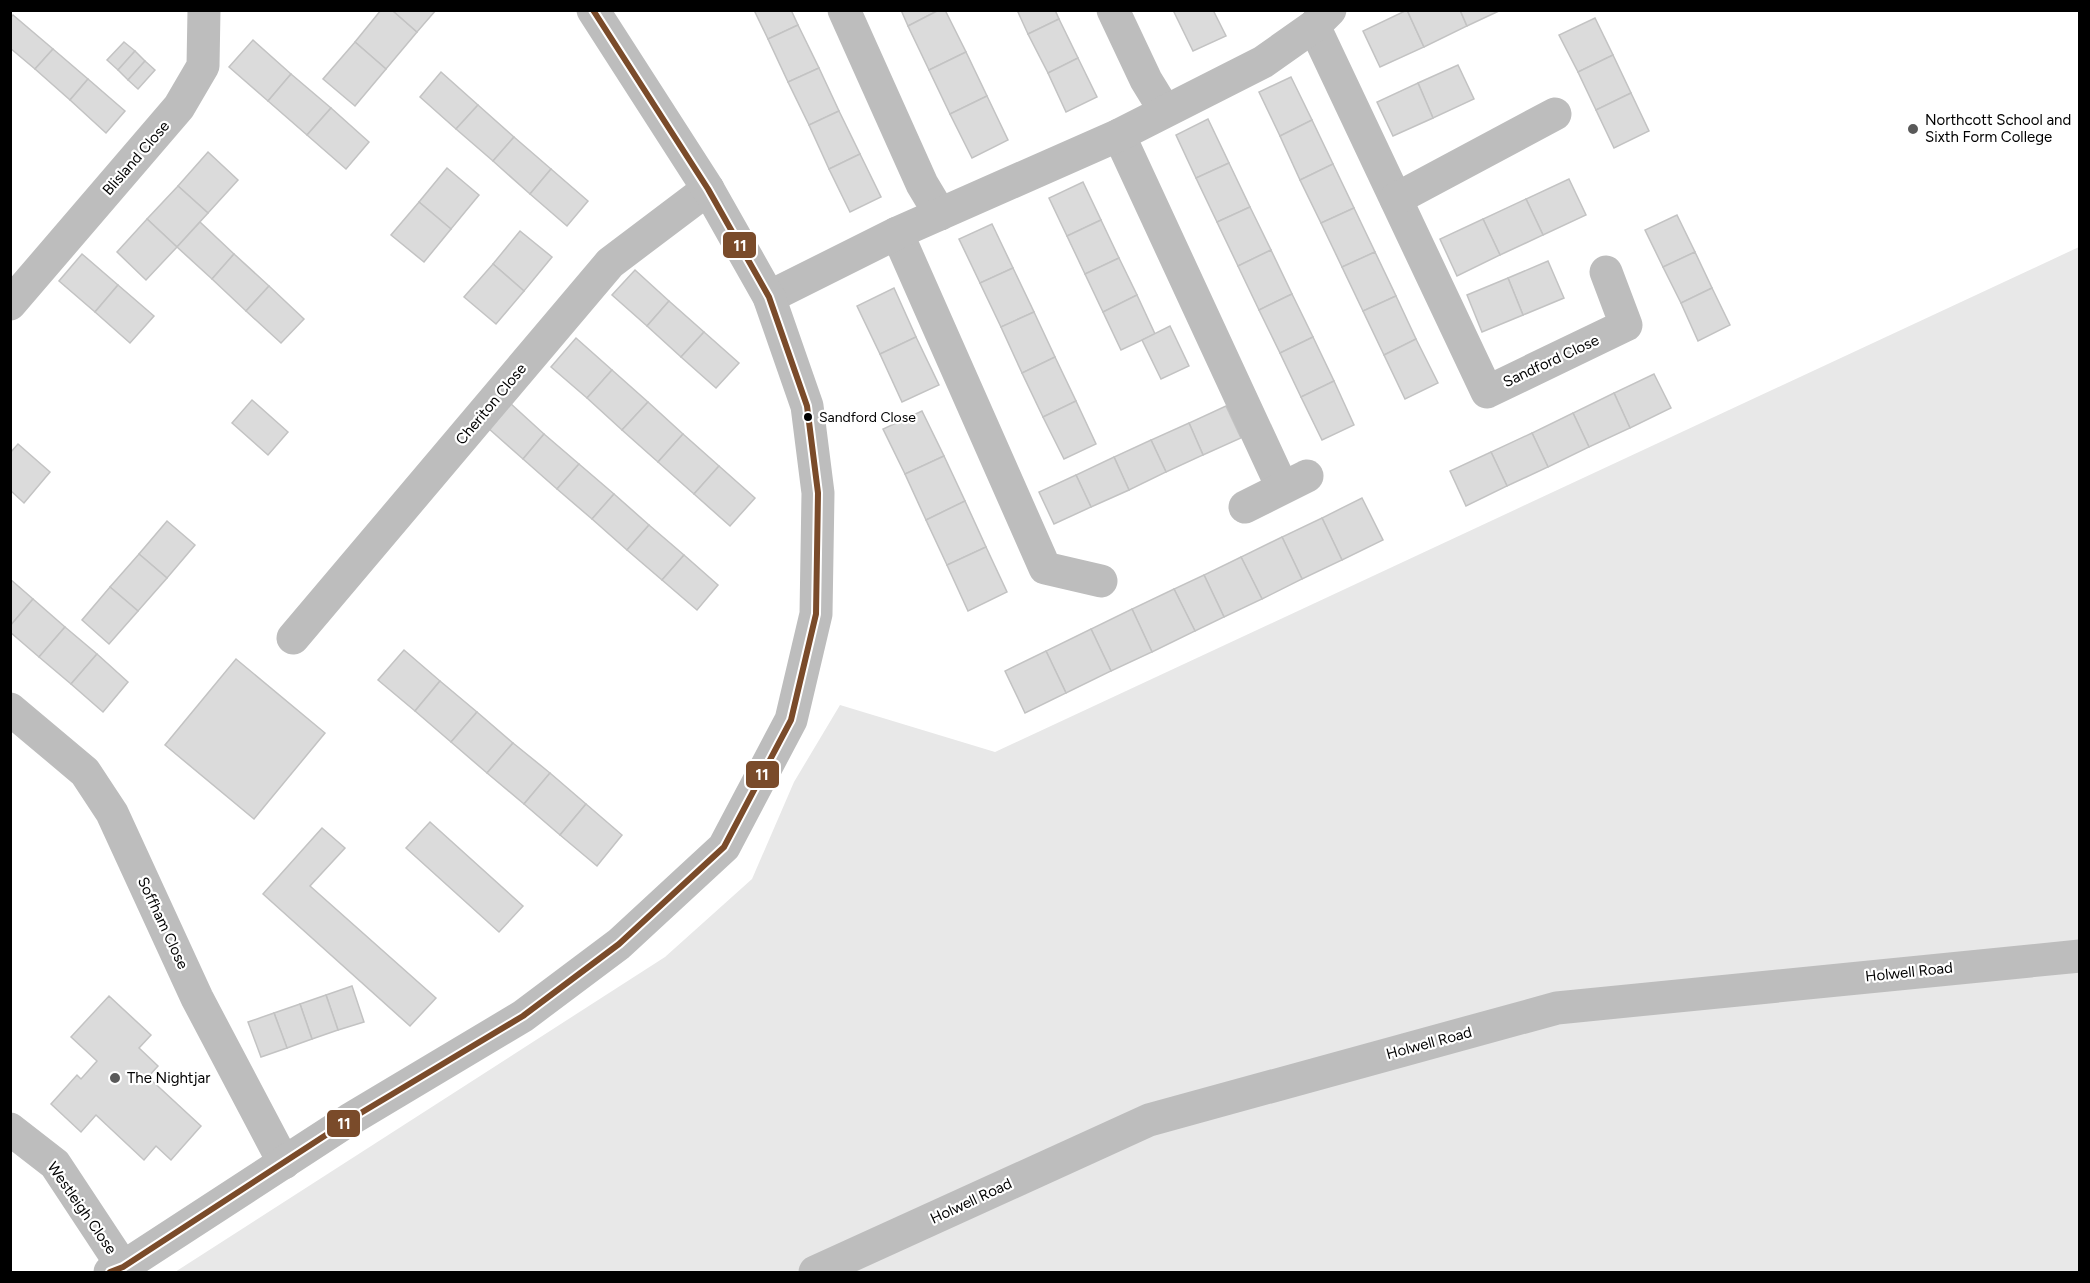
<svg xmlns="http://www.w3.org/2000/svg" width="2090" height="1283" viewBox="0 0 2090 1283" font-family="Figtree,sans-serif">
	<rect width="100%" height="100%" fill="#fff"/>
	<path fill="#e8e8e8" d="M2079,247V1272H175L665,957L752,879L794,782L840,705L995,752Z"/>
	<g fill="#dbdbdb" stroke="#c3c3c3" stroke-width="1.5">
		<path d="M381,10H392L417,32L386,69L355,42Z"/>
		<path d="M392,10H436L417,32Z"/>
		<path d="M754,10H791L798,25L768,39Z"/>
		<path d="M901,10H939L908,26Z"/>
		<path d="M939,10H945L966,52L929,70L908,26Z"/>
		<path d="M1017,10H1055L1059,19L1028,34Z"/>
		<path d="M1173,10H1213L1226,36L1193,51Z"/>
		<path d="M1407,10L1424,47L1380,67L1363,31Z"/>
		<path d="M1407,10H1460L1467,26L1424,47Z"/>
		<path d="M1460,10H1501L1467,26Z"/>
		<path d="M13,15L53,49L35,69L10,48V18Z"/>
		<path d="M1595,18L1613,55L1578,72L1559,35Z"/>
		<path d="M1059,19L1078,58L1048,73L1028,34Z"/>
		<path d="M798,25L819,68L788,82L768,39Z"/>
		<path d="M253,40L291,74L268,101L229,67Z"/>
		<path d="M124,42L135,51L118,70L107,60Z"/>
		<path d="M355,42L386,69L355,106L323,79Z"/>
		<path d="M53,49L88,79L70,100L35,69Z"/>
		<path d="M135,51L145,61L128,80L118,70Z"/>
		<path d="M966,52L987,96L950,114L929,70Z"/>
		<path d="M1613,55L1631,93L1596,110L1578,72Z"/>
		<path d="M1078,58L1097,97L1066,112L1048,73Z"/>
		<path d="M145,61L155,70L138,89L128,80Z"/>
		<path d="M1458,65L1474,99L1433,118L1418,83Z"/>
		<path d="M819,68L839,111L809,125L788,82Z"/>
		<path d="M441,72L478,105L456,129L420,97Z"/>
		<path d="M291,74L331,108L307,135L268,101Z"/>
		<path d="M1291,77L1312,120L1280,136L1259,92Z"/>
		<path d="M88,79L125,111L106,133L70,100Z"/>
		<path d="M1418,83L1433,118L1393,136L1377,102Z"/>
		<path d="M1631,93L1649,131L1614,148L1596,110Z"/>
		<path d="M987,96L1008,140L972,158L950,114Z"/>
		<path d="M478,105L514,137L493,161L456,129Z"/>
		<path d="M331,108L369,142L346,169L307,135Z"/>
		<path d="M839,111L860,154L829,169L809,125Z"/>
		<path d="M1208,119L1229,163L1196,178L1176,135Z"/>
		<path d="M1312,120L1333,164L1300,180L1280,136Z"/>
		<path d="M514,137L551,169L530,194L493,161Z"/>
		<path d="M208,152L238,180L208,213L178,186Z"/>
		<path d="M860,154L881,197L850,212L829,169Z"/>
		<path d="M1229,163L1250,207L1217,222L1196,178Z"/>
		<path d="M1333,164L1354,208L1321,223L1300,180Z"/>
		<path d="M447,168L479,195L451,229L419,202Z"/>
		<path d="M551,169L588,201L567,226L530,194Z"/>
		<path d="M1569,179L1586,215L1543,235L1526,199Z"/>
		<path d="M1083,182L1101,220L1067,236L1049,198Z"/>
		<path d="M178,186L208,213L177,247L147,219Z"/>
		<path d="M1526,199L1543,235L1500,255L1483,219Z"/>
		<path d="M419,202L451,229L424,262L391,235Z"/>
		<path d="M1250,207L1271,250L1238,266L1217,222Z"/>
		<path d="M1354,208L1375,252L1342,267L1321,223Z"/>
		<path d="M1677,215L1695,252L1663,267L1645,230Z"/>
		<path d="M147,219L177,247L146,280L117,252Z"/>
		<path d="M1483,219L1500,255L1457,276L1440,239Z"/>
		<path d="M1101,220L1119,258L1085,274L1067,236Z"/>
		<path d="M200,222L234,254L212,279L177,247Z"/>
		<path d="M992,224L1013,268L980,283L959,239Z"/>
		<path d="M520,231L552,257L524,291L493,264Z"/>
		<path d="M1271,250L1292,294L1259,310L1238,266Z"/>
		<path d="M1375,252L1396,296L1363,311L1342,267Z"/>
		<path d="M1695,252L1712,288L1681,303L1663,267Z"/>
		<path d="M82,254L118,285L95,312L59,281Z"/>
		<path d="M234,254L269,286L246,311L212,279Z"/>
		<path d="M1119,258L1137,295L1103,312L1085,274Z"/>
		<path d="M1548,261L1564,298L1523,315L1508,278Z"/>
		<path d="M493,264L524,291L496,324L464,297Z"/>
		<path d="M1013,268L1034,312L1001,327L980,283Z"/>
		<path d="M635,270L669,301L647,326L612,295Z"/>
		<path d="M1508,278L1523,315L1482,332L1467,295Z"/>
		<path d="M118,285L154,316L130,343L95,312Z"/>
		<path d="M269,286L304,319L281,343L246,311Z"/>
		<path d="M894,288L916,337L880,354L857,306Z"/>
		<path d="M1712,288L1730,325L1698,341L1681,303Z"/>
		<path d="M1292,294L1313,337L1280,353L1259,310Z"/>
		<path d="M1137,295L1155,334L1121,350L1103,312Z"/>
		<path d="M1396,296L1416,339L1384,355L1363,311Z"/>
		<path d="M669,301L704,332L681,357L647,326Z"/>
		<path d="M1034,312L1055,357L1022,373L1001,327Z"/>
		<path d="M1170,326L1189,366L1161,379L1142,340Z"/>
		<path d="M704,332L739,363L716,388L681,357Z"/>
		<path d="M916,337L939,385L902,402L880,354Z"/>
		<path d="M1313,337L1334,381L1301,397L1280,353Z"/>
		<path d="M576,338L612,370L587,398L551,367Z"/>
		<path d="M1416,339L1438,383L1405,399L1384,355Z"/>
		<path d="M1055,357L1076,401L1043,417L1022,373Z"/>
		<path d="M612,370L648,402L622,430L587,398Z"/>
		<path d="M1654,374L1671,408L1630,428L1614,393Z"/>
		<path d="M1334,381L1354,425L1322,440L1301,397Z"/>
		<path d="M1614,393L1630,428L1589,447L1573,413Z"/>
		<path d="M252,400L288,432L268,455L232,423Z"/>
		<path d="M1076,401L1096,444L1064,459L1043,417Z"/>
		<path d="M648,402L683,434L658,462L622,430Z"/>
		<path d="M510,403L544,434L523,459L488,428Z"/>
		<path d="M1226,406L1241,438L1203,455L1189,423Z"/>
		<path d="M922,411L944,456L905,474L883,429Z"/>
		<path d="M1573,413L1589,447L1548,467L1532,433Z"/>
		<path d="M1189,423L1203,455L1166,472L1151,440Z"/>
		<path d="M1532,433L1548,467L1507,486L1491,452Z"/>
		<path d="M544,434L579,464L557,489L523,459Z"/>
		<path d="M683,434L719,466L694,494L658,462Z"/>
		<path d="M1151,440L1166,472L1129,490L1114,457Z"/>
		<path d="M18,444L50,472L24,503L10,490V453Z"/>
		<path d="M1491,452L1507,486L1466,506L1450,471Z"/>
		<path d="M944,456L965,501L926,520L905,474Z"/>
		<path d="M1114,457L1129,490L1091,507L1076,475Z"/>
		<path d="M579,464L614,494L592,519L557,489Z"/>
		<path d="M719,466L755,498L730,526L694,494Z"/>
		<path d="M1076,475L1091,507L1054,524L1039,492Z"/>
		<path d="M614,494L649,525L627,550L592,519Z"/>
		<path d="M1362,498L1383,540L1342,560L1322,518Z"/>
		<path d="M965,501L986,547L947,565L926,520Z"/>
		<path d="M1322,518L1342,560L1302,579L1282,537Z"/>
		<path d="M167,521L195,545L167,578L139,554Z"/>
		<path d="M649,525L684,555L662,580L627,550Z"/>
		<path d="M1282,537L1302,579L1262,599L1241,557Z"/>
		<path d="M986,547L1007,592L968,611L947,565Z"/>
		<path d="M139,554L167,578L138,611L110,587Z"/>
		<path d="M684,555L718,585L697,610L662,580Z"/>
		<path d="M1241,557L1262,599L1224,617L1204,575Z"/>
		<path d="M1204,575L1224,617L1195,631L1174,589Z"/>
		<path d="M10,579L33,599L10,626Z"/>
		<path d="M110,587L138,611L109,644L82,620Z"/>
		<path d="M1174,589L1195,631L1152,652L1132,609Z"/>
		<path d="M33,599L65,627L39,657L10,632V626Z"/>
		<path d="M1132,609L1152,652L1111,671L1091,629Z"/>
		<path d="M65,627L97,654L71,684L39,657Z"/>
		<path d="M1091,629L1111,671L1066,693L1046,651Z"/>
		<path d="M404,650L440,681L415,711L378,680Z"/>
		<path d="M1046,651L1066,693L1025,713L1005,671Z"/>
		<path d="M97,654L128,682L103,712L71,684Z"/>
		<path d="M236,659L325,733L254,819L165,745Z"/>
		<path d="M440,681L477,712L451,742L415,711Z"/>
		<path d="M477,712L513,743L487,773L451,742Z"/>
		<path d="M513,743L550,773L524,804L487,773Z"/>
		<path d="M550,773L586,804L560,835L524,804Z"/>
		<path d="M586,804L622,835L597,866L560,835Z"/>
		<path d="M430,822L523,906L499,932L406,848Z"/>
		<path d="M322,828L345,848L310,886L436,998L410,1026L263,894Z"/>
		<path d="M352,986L364,1022L338,1030L326,995Z"/>
		<path d="M326,995L338,1030L312,1039L300,1004Z"/>
		<path d="M109,996L151,1035L139,1048L158,1066L148,1077L201,1126L171,1160L156,1146L144,1160L96,1115L81,1132L51,1104L77,1075L81,1079L97,1061L71,1037Z"/>
		<path d="M300,1004L312,1039L287,1048L274,1013Z"/>
		<path d="M274,1013L287,1048L261,1057L248,1022Z"/>
	</g>
	<g fill="none" stroke-linecap="round" stroke-linejoin="round">
		<g stroke="#bdbdbd" stroke-width="33">
			<path d="M844,10L922,184L940,214"/>
			<path d="M1113,10L1146,80L1165,111"/>
			<path d="M1314,26L1487,392L1626,325L1606,272"/>
			<path d="M1119,135L1282,487"/>
			<path d="M1396,199L1555,114"/>
			<path d="M897,233L1045,568L1101,581"/>
			<path d="M769,297L897,233L1119,135L1263,62L1314,26L1330,10"/>
			<path d="M10,304L179,107L203,66L204,10"/>
			<path d="M1245,507L1307,476"/>
			<path d="M293,638L610,263L708,189"/>
			<path d="M10,709L85,772L112,813L197,998L284,1163"/>
			<path d="M10,1129L55,1164L123,1267"/>
			<path d="M110,1272L123,1267L349,1120L523,1016L619,944L724,847L791,720L816,614L818,493L807,406L769,297L708,189L593,10"/>
			<path d="M815,1272L1149,1120L1557,1008L2080,956"/>
		</g>
		<g stroke="#fff" stroke-width="10">
			<path id="bus-1" d="M110,1272L123,1267L349,1120L523,1016L619,944L724,847L791,720L816,614L818,493L807,406L769,297L708,189L593,10"/>
		</g>
		<use href="#bus-1" stroke="#7a4b2a" stroke-width="6"/>
	</g>
	<g fill="#595959" stroke="#fff" stroke-width="2">
		<circle cx="1913" cy="129" r="6"/>
		<circle cx="115" cy="1078" r="6"/>
	</g>
	<circle fill="#000" stroke="#fff" stroke-width="2" cx="808" cy="417" r="5"/>
	<g text-anchor="middle" dominant-baseline="central" stroke-width="4.5" stroke-linejoin="round" paint-order="stroke">
		<g font-size="14" fill="#000" stroke="#fff" text-anchor="start">
			<text x="819" y="417">Sandford Close</text>
		</g>
		<g font-size="15" fill="#000" stroke="#fff" text-anchor="start">
			<text x="1925" y="120">Northcott School and<tspan x="1925" dy="17">Sixth Form College</tspan></text>
			<text x="127" y="1078">The Nightjar</text>
		</g>
		<g font-size="15" fill="#000" stroke="#fff">
			<text transform="translate(136 158) rotate(-49)">Blisland Close</text>
			<text transform="translate(1551 361) rotate(-25)">Sandford Close</text>
			<text transform="translate(491 404) rotate(-50)">Cheriton Close</text>
			<text transform="translate(163 923) rotate(65)">Soffham Close</text>
			<text transform="translate(1909 972) rotate(-6)">Holwell Road</text>
			<text transform="translate(1429 1043) rotate(-15)">Holwell Road</text>
			<text transform="translate(971 1201) rotate(-25)">Holwell Road</text>
			<text transform="translate(82 1208) rotate(55)">Westleigh Close</text>
		</g>
	</g>
	<g stroke="#fff" stroke-width="2">
		<rect x="722" y="231" width="35" height="28" rx="6" fill="#7a4b2a"/>
		<rect x="745" y="760" width="35" height="29" rx="6" fill="#7a4b2a"/>
		<rect x="326" y="1109" width="35" height="29" rx="6" fill="#7a4b2a"/>
	</g>
	<g font-size="16" text-anchor="middle" font-weight="bold" fill="#fff">
		<text x="740" y="251">11</text>
		<text x="762" y="780">11</text>
		<text x="344" y="1129">11</text>
	</g>
	<rect width="2090" height="1283" fill="none" stroke="#000000" stroke-width="24"/>
</svg>
